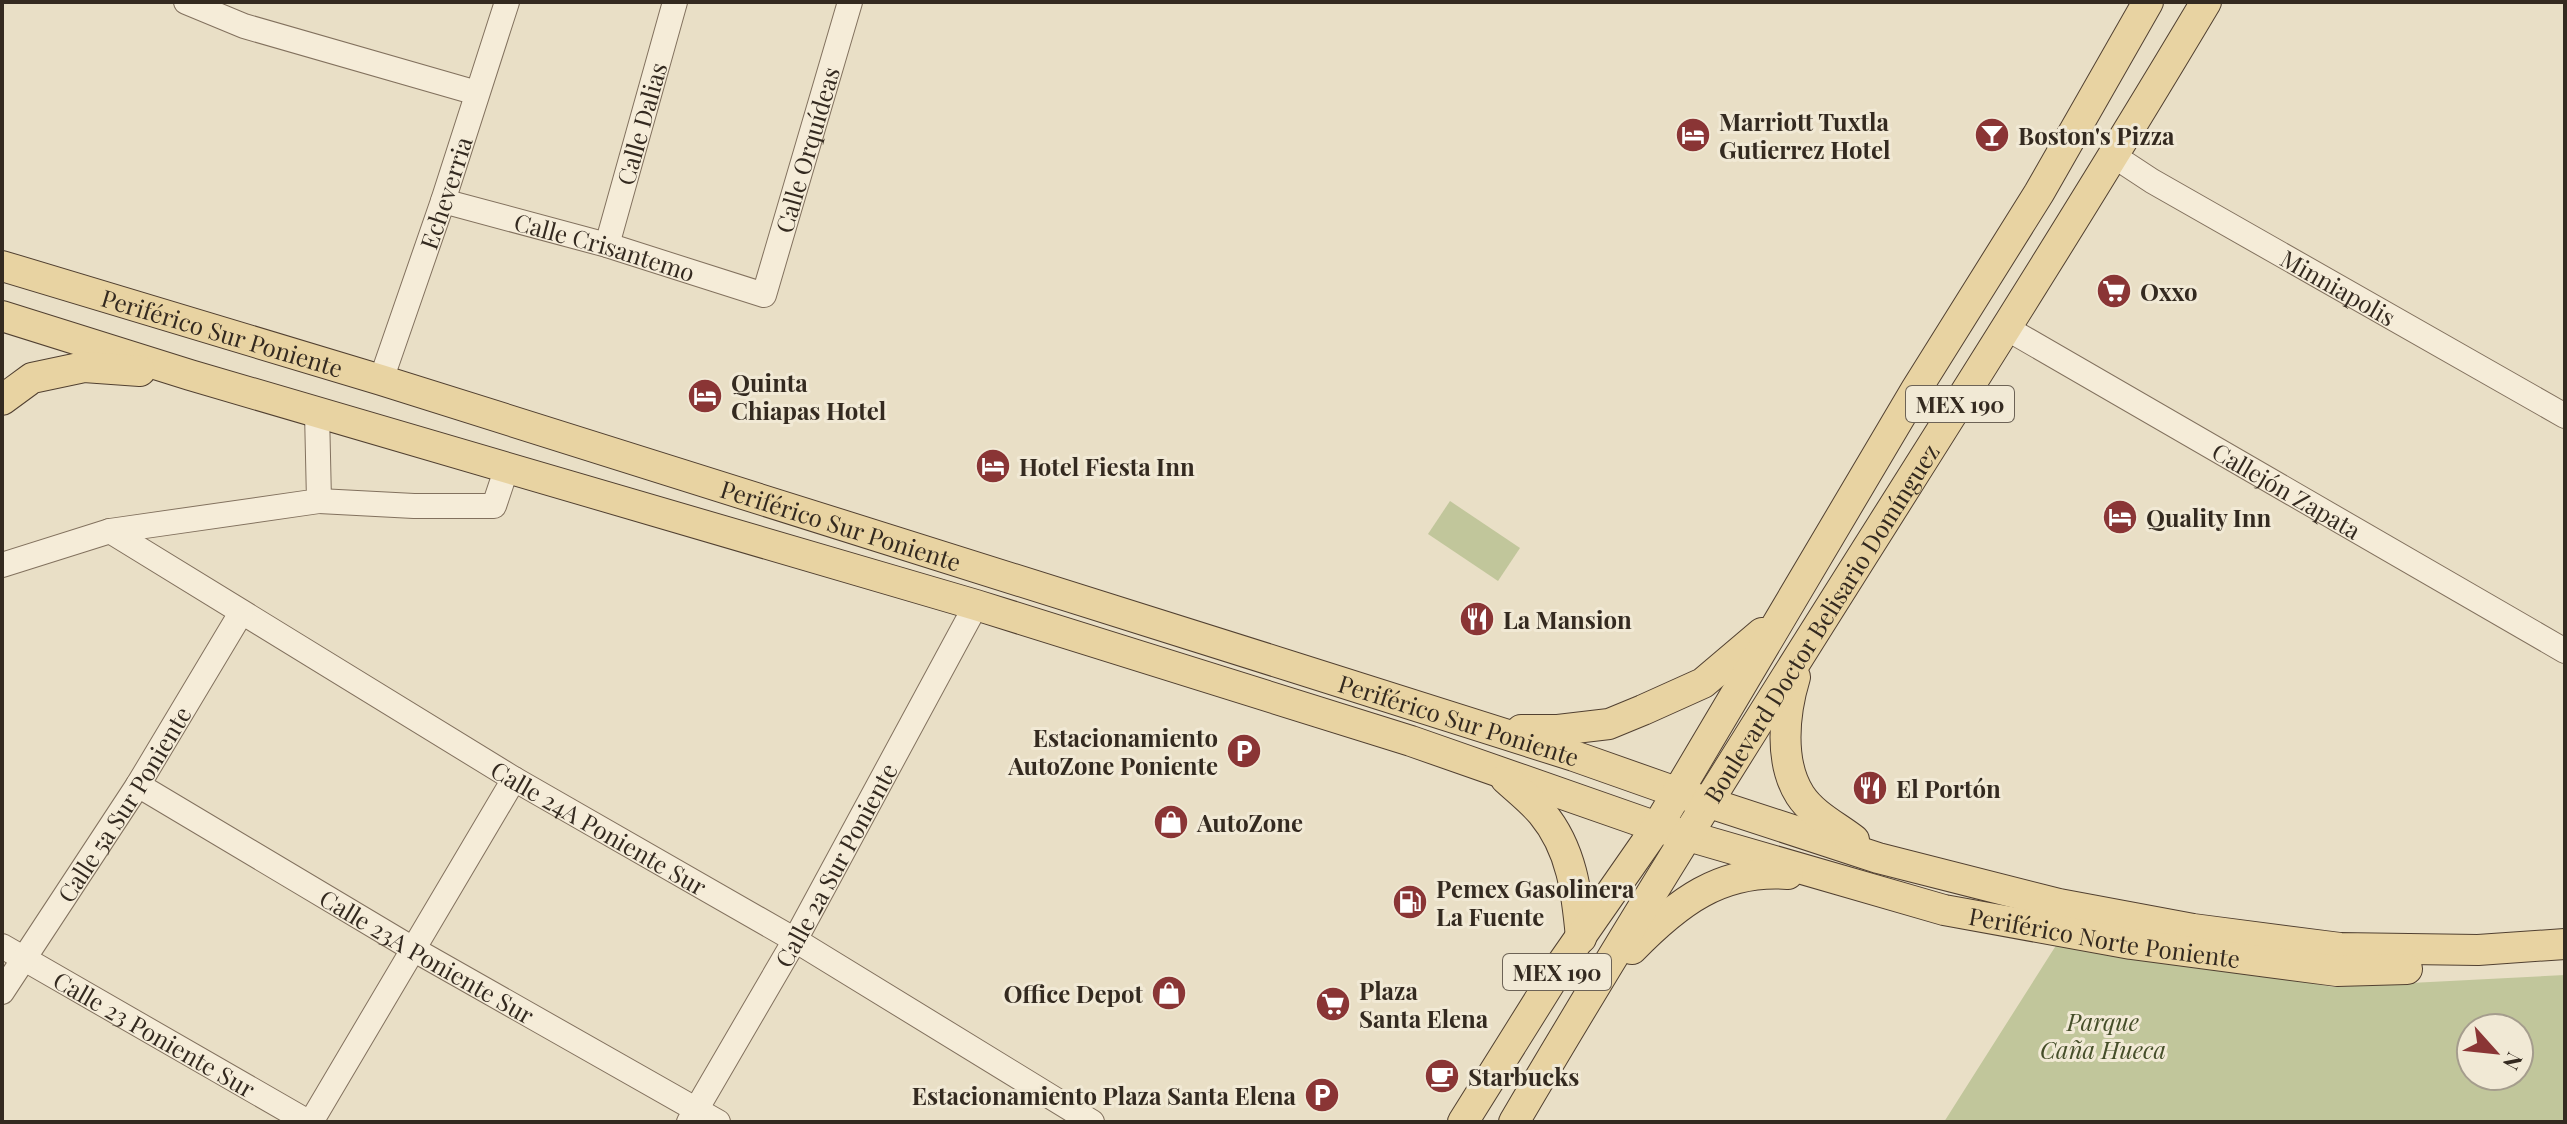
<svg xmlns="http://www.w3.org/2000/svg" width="2567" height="1124" viewBox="0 0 2567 1124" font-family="'Playfair Display',serif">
	<rect width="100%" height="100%" fill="#e9dfc6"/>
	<g fill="#c1c69b" fill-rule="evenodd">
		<path d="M1450,501L1520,548L1498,581L1428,534Z"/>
		<path d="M2062,936L2133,952L2333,987L2565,975V1122H1944ZM2471,1028H2519V1076H2471Z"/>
	</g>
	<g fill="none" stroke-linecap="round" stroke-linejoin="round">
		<g stroke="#82715e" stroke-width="26">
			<g id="minor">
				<path d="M186,2L244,26L477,93"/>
				<path id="s1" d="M2114,156L2152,181L2565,416"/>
				<path id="s2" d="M443,201L607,245L764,295L850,2"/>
				<path id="s3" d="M607,245L675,2"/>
				<path id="s4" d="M2008,329L2565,651"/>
				<path id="s5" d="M381,380L443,201L507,2"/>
				<path d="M319,501L414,506H494L507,467"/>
				<path id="s6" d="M110,531L514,779L795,940L1092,1122"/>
				<path d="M2,565L110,531L319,501L317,412"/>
				<path id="s7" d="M138,785L413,949L718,1122"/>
				<path id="s8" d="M2,946L308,1122"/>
				<path id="s9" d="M2,992L138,785L241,613"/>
				<path d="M311,1122L514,779"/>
				<path id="s10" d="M689,1122L795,940L976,605"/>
			</g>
		</g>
		<g stroke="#514031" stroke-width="32">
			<g id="major">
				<path id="s11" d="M2,266L381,380L1293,667L1574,756L1676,792L1878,858L2059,904L2193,929L2340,948L2478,950L2565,944"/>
				<path id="s12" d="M2,316L190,375L976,605L1411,741L1657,827L1944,910L2131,944L2267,962L2337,971L2407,969"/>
				<path d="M2,400L32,378L84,367L140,371"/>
				<path d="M1795,677C1784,713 1779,762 1800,795C1813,815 1836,826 1854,840"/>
				<path d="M1521,730H1558L1609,724L1643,710L1703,683L1762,633"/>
				<path d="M1506,779C1518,790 1532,801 1542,813C1572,849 1577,893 1581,938"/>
				<path d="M1632,949C1677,903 1720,869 1788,874"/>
				<path d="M1463,1122L1563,962L1657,827L1917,388L2039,193L2148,2"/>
				<path id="s13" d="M1514,1122C1736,744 1981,379 2206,2"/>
			</g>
		</g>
		<use href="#minor" stroke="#f5ecd8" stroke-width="24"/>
		<use href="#major" stroke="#e8d3a2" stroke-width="30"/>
	</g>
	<defs>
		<g id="hotel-disc" transform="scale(1.8)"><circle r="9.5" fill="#8a3535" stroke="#f1e9d5"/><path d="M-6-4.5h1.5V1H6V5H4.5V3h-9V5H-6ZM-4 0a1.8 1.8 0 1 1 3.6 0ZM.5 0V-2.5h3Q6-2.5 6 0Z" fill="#fff"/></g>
		<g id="bar-disc" transform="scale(1.8)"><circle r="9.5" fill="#8a3535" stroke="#f1e9d5"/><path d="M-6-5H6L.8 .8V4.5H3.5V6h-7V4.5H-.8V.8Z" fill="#fff"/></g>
		<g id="supermarket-disc" transform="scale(1.8)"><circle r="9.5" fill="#8a3535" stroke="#f1e9d5"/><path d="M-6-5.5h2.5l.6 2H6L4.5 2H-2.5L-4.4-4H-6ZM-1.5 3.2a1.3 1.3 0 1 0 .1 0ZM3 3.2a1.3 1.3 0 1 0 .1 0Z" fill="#fff"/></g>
		<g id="restaurant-disc" transform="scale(1.8)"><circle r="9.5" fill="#8a3535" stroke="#f1e9d5"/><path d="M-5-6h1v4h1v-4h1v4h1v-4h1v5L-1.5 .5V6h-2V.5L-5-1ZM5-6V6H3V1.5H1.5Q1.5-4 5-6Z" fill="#fff"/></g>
		<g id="parking-disc" transform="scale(1.8)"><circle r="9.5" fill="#8a3535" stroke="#f1e9d5"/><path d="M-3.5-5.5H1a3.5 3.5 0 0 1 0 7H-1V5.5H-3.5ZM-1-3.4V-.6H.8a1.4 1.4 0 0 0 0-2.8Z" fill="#fff"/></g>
		<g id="shop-disc" transform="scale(1.8)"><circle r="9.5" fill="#8a3535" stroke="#f1e9d5"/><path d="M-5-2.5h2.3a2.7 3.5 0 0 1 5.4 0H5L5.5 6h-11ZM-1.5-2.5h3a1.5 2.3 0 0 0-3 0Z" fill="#fff"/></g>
		<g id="fuel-disc" transform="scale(1.8)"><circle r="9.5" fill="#8a3535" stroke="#f1e9d5"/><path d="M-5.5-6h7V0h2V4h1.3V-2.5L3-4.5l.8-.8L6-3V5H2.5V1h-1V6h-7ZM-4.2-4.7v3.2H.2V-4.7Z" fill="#fff"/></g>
		<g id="cafe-disc" transform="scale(1.8)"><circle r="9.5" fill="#8a3535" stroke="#f1e9d5"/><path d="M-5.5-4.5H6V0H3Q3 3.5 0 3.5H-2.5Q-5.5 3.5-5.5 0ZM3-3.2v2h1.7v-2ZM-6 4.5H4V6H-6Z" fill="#fff"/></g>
	</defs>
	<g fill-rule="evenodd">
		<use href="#hotel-disc" x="1693" y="135"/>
		<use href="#bar-disc" x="1992" y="135"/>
		<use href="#supermarket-disc" x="2114" y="291"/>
		<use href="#hotel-disc" x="705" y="396"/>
		<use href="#hotel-disc" x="993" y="466"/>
		<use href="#hotel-disc" x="2120" y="517"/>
		<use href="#restaurant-disc" x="1477" y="619"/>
		<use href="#parking-disc" x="1244" y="751"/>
		<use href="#restaurant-disc" x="1870" y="788"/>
		<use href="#shop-disc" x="1171" y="822"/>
		<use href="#fuel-disc" x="1410" y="902"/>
		<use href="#shop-disc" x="1169" y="993"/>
		<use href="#supermarket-disc" x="1333" y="1004"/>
		<use href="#cafe-disc" x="1442" y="1076"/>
		<use href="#parking-disc" x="1322" y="1095"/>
	</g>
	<g text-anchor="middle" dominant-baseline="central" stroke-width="6" stroke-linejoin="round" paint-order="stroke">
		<g fill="#f1e9d5" stroke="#6d6356" stroke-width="2">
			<rect x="1906" y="386" width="108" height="36" rx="6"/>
			<rect x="1503" y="954" width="108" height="36" rx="6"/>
		</g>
		<g font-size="22" font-weight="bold" fill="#342a20">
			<text x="1960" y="404">MEX 190</text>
			<text x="1557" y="972">MEX 190</text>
		</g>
		<g font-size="24" font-weight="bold" fill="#342a20" stroke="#f1e9d5" text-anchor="start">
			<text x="1719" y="121">Marriott Tuxtla<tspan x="1719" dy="28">Gutierrez Hotel</tspan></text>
			<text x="2018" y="135">Boston's Pizza</text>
			<text x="2140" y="291">Oxxo</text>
			<text x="731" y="382">Quinta<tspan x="731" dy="28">Chiapas Hotel</tspan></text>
			<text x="1019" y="466">Hotel Fiesta Inn</text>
			<text x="2146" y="517">Quality Inn</text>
			<text x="1503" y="619">La Mansion</text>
			<text x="1218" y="737" text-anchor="end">Estacionamiento<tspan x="1218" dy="28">AutoZone Poniente</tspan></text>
			<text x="1896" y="788">El Portón</text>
			<text x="1197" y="822">AutoZone</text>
			<text x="1436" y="888">Pemex Gasolinera<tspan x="1436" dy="28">La Fuente</tspan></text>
			<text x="1359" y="990">Plaza<tspan x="1359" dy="28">Santa Elena</tspan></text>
			<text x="1143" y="993" text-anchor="end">Office Depot</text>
			<text x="1468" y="1076">Starbucks</text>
			<text x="1296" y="1095" text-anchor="end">Estacionamiento Plaza Santa Elena</text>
		</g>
		<g font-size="24" fill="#342a20" stroke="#f1e9d5">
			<text stroke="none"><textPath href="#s3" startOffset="126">Calle Dalias</textPath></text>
			<text stroke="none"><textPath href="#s2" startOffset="486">Calle Orquídeas</textPath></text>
			<text stroke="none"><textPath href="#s5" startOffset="198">Echeverria</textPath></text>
			<text stroke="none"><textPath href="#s2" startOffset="168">Calle Crisantemo</textPath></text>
			<text stroke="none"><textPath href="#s1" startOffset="260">Minniapolis</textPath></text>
			<text stroke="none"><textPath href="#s11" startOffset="230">Periférico Sur Poniente</textPath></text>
			<text stroke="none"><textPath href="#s4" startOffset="322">Callejón Zapata</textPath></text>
			<text stroke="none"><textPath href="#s11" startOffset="878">Periférico Sur Poniente</textPath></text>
			<text stroke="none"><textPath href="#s13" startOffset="586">Boulevard Doctor Belisario Domínguez</textPath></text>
			<text stroke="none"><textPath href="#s11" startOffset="1526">Periférico Sur Poniente</textPath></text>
			<text stroke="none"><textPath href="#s9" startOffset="224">Calle 5a Sur Poniente</textPath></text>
			<text stroke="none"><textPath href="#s6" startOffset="572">Calle 24A Poniente Sur</textPath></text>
			<text stroke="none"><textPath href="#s10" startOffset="296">Calle 2a Sur Poniente</textPath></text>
			<text stroke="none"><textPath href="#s12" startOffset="2194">Periférico Norte Poniente</textPath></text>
			<text stroke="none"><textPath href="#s7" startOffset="336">Calle 23A Poniente Sur</textPath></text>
			<text stroke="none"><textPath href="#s8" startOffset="176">Calle 23 Poniente Sur</textPath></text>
		</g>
		<g font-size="24" font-style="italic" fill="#454e29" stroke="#f1e9d5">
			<text x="2103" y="1021">Parque<tspan x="2103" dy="28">Caña Hueca</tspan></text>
		</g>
	</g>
	<rect width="2567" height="1124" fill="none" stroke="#342a20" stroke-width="8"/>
	<g transform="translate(2495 1052) rotate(117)"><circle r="38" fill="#f1e9d5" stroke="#a59d8d" stroke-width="2"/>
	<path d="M0-6L14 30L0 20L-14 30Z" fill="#8a3535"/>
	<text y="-12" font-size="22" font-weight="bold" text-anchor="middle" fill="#342a20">N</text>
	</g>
</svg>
